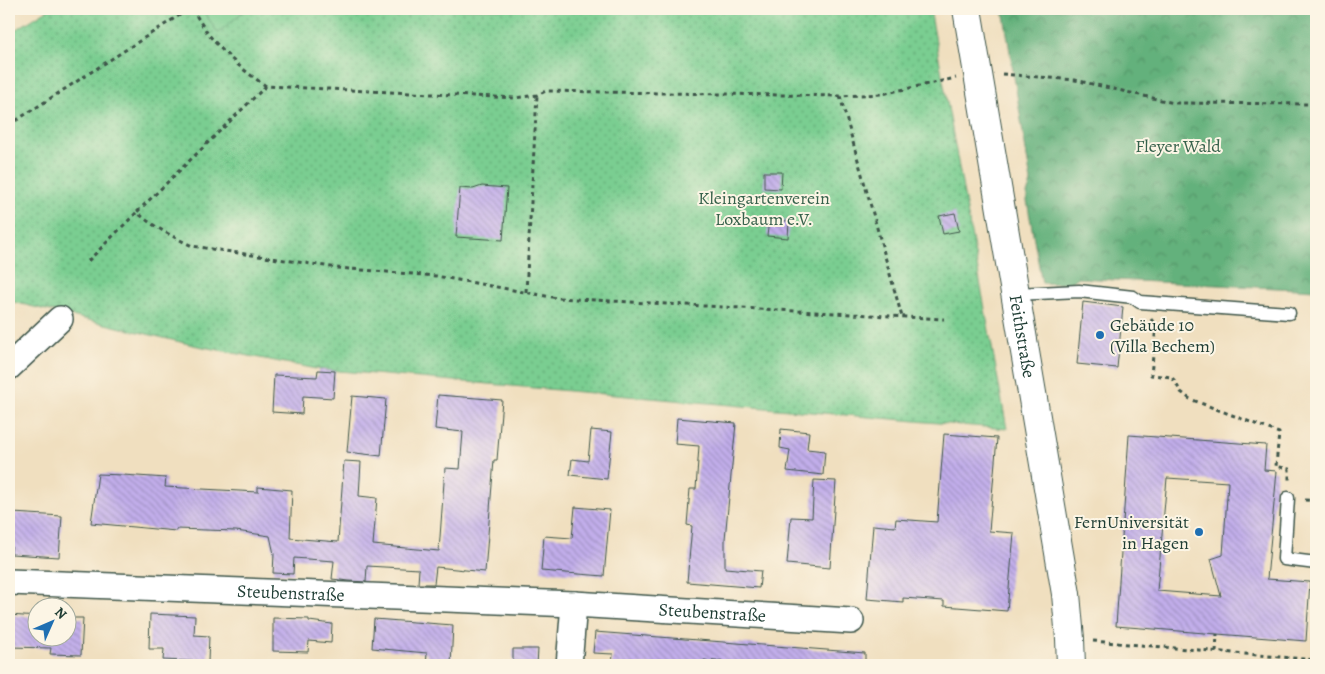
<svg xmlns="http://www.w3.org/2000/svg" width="1325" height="674" viewBox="0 0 1325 674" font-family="Alegreya,serif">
	<defs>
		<pattern id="forest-crowns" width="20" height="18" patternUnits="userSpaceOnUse" patternTransform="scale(1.25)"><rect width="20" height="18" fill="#63b17b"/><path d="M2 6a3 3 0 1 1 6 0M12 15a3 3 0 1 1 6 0" fill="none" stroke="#519166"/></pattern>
		<pattern id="garden-dots" width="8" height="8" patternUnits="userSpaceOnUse" patternTransform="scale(1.25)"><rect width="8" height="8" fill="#7ace91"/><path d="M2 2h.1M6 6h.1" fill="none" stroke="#63a877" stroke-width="1.8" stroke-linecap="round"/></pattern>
		<pattern id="building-back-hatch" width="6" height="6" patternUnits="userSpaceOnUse" patternTransform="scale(1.25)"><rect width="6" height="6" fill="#c2aeeb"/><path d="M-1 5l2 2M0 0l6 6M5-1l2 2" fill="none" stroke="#9d8fbf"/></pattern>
	</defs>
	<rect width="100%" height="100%" fill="#fcf5e5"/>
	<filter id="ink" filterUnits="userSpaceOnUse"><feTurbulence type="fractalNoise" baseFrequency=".02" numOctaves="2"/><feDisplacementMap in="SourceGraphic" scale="10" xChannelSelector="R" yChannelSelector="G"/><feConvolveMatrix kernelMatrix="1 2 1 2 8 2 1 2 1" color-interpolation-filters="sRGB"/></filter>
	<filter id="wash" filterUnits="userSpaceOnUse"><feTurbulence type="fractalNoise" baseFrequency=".0096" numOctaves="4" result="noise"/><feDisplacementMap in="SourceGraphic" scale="20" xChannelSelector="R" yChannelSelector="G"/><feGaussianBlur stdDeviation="1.12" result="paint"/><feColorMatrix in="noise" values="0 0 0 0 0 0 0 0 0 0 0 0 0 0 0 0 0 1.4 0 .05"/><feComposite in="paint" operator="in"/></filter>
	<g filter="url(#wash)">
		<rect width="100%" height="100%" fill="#f0dfbf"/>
		<path fill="#7ace91" stroke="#4c8662" d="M202,9H246L218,34Z"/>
		<path fill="url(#forest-crowns)" stroke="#417758" d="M1003,9H1316V290L1077,278L1070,284L1042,283L1027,201V194L1031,182Z"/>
		<path fill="url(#garden-dots)" stroke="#4c8662" d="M49,9H202L218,33L246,9H930L1007,429L316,369L193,345L9,301V34Z"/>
		<g id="blocks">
			<g fill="url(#building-back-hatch)" fill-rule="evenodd">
				<path d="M764,172H782L781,189L764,188Z"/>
				<path d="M482,186L507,188L503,240L456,237L460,188L473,189Z"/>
				<path d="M955,213L959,231L943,234L939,216Z"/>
				<path d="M769,220L789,221L788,238L767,236Z"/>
				<path d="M1083,302L1123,307L1117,368L1077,364Z"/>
				<path d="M318,370L335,371L333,398L303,396L302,414L272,412L274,375L317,377Z"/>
				<path d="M438,395L502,400L497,460H494L485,572L436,567L434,584H418L419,569L367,566L366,582L349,581L332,579L334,561L294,558L293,574L273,573L274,554L270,536L236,531L176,529V531L91,523L98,474L123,475L166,478L165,487L258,492V487L292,490L290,538L338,542L344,461L361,462L359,496L377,498L373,545L439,551L445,468L460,469L463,432L435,429Z"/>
				<path d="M352,396L386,399L381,456L347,452Z"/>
				<path d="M677,418L736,423L725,539V568L761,571L759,588L687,582L692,526L687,525L690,489H696L699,446L675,444Z"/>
				<path d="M781,429L809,432L807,449L825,451L823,475L787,471L790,450L780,448Z"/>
				<path d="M591,430L612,432L607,479L570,475L572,459L588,461Z"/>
				<path d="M944,434L997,438L989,531L1014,533L1007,611L944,606V601L903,598V602L867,599L873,525L895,527L896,519L937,522Z"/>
				<path d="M1129,435L1266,445L1264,470L1277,471L1267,579L1310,582L1306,641L1116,626ZM1167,478L1228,482L1223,555L1211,559L1221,596L1157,591Z"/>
				<path d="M814,480L836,481L830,568L787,564L791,517L812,518Z"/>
				<path d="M575,507L610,510L604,576L541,571L544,536L572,538Z"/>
				<path d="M13,513L62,516L59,557L11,554Z"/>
				<path d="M150,614L195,616L194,635L209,636L208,662L163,660L164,649H149Z"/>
				<path d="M9,615L38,617V636H68V618H83L81,655L50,654L51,648L9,647Z"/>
				<path d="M273,618L309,619V621L332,624L331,643L309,641L308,652L273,651Z"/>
				<path d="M374,619L453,625L451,665H426L427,653L372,648Z"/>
				<path d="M595,632L865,653V665H738V663L704,660V665H612L613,654L593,653Z"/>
				<path d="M513,649H538L537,665H513Z"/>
			</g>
		</g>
	</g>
	<g filter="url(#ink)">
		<use href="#blocks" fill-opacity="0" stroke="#3e5549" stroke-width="1"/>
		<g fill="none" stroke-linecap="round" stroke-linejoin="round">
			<g stroke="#3e5549" stroke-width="15">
				<g id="service">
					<path d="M1016,294L1079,291L1133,297L1140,302L1289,313"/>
					<path d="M1288,498L1284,559L1316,563"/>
				</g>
			</g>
			<g stroke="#3e5549" stroke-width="28">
				<g id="minor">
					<path d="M9,367L60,319"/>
					<path id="s1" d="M9,582L574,604L851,621"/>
					<path d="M569,665L574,604"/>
				</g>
			</g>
			<g stroke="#3e5549" stroke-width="30">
				<g id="secondary">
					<path id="s2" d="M967,9L1066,594L1070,639L1071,665"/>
				</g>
			</g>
			<g stroke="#3e5549" stroke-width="3" stroke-dasharray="4 4" stroke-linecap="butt">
				<path d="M192,9C198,18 203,27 209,35C225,55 245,72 266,86L515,98L537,95L546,91L840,96L882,94L956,78"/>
				<path d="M1002,74L1075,80L1174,103L1316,104"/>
				<path d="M266,86L137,212C153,227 172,236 192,246L338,268L436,276L557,298L944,319"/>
				<path d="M840,96L902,317"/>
				<path d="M9,125L189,9"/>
				<path d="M88,261L137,212"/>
				<path d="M526,292L537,95"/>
				<path d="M1151,319L1156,326L1151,375L1172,377L1181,392L1190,399L1279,433L1276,466L1289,469V483"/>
				<path d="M1305,500L1316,501"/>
				<path d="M1093,641L1316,660"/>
				<path d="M1216,652L1217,634"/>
			</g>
			<use href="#service" stroke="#fff" stroke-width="12"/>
			<use href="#minor" stroke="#fff" stroke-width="25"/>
			<use href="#secondary" stroke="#fff" stroke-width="28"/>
		</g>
	</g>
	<g fill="#1f6fb2" stroke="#fcf5e5" stroke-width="2">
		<circle cx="1100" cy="335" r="5"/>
		<circle cx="1199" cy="532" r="5"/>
	</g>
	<g text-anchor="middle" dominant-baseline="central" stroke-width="4" stroke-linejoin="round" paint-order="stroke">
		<g font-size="18" fill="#36614b" stroke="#fcf5e5">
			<text x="1178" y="146">Fleyer Wald</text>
			<text x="764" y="198">Kleingartenverein<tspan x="764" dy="21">Loxbaum e.V.</tspan></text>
		</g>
		<g font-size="18" fill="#1f3d34" stroke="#fcf5e5" text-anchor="start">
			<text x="1110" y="325">Gebäude 10<tspan x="1110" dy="21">(Villa Bechem)</tspan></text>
			<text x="1189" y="522" text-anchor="end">FernUniversität<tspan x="1189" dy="21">in Hagen</tspan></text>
		</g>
		<g font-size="18" fill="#1f3d34" stroke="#fcf5e5">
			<text stroke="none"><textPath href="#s2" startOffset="332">Feithstraße</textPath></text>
			<text stroke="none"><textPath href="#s1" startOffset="282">Steubenstraße</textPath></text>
			<text stroke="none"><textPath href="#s1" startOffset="704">Steubenstraße</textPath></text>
		</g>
	</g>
	<rect width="1325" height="674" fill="none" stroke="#fcf5e5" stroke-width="30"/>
	<g transform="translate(52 622) rotate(45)"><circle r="24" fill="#fcf5e5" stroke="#a4ab9e"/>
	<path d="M0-4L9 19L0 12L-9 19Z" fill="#1f6fb2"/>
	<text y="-8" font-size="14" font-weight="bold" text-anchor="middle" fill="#1f3d34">N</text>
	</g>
</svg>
